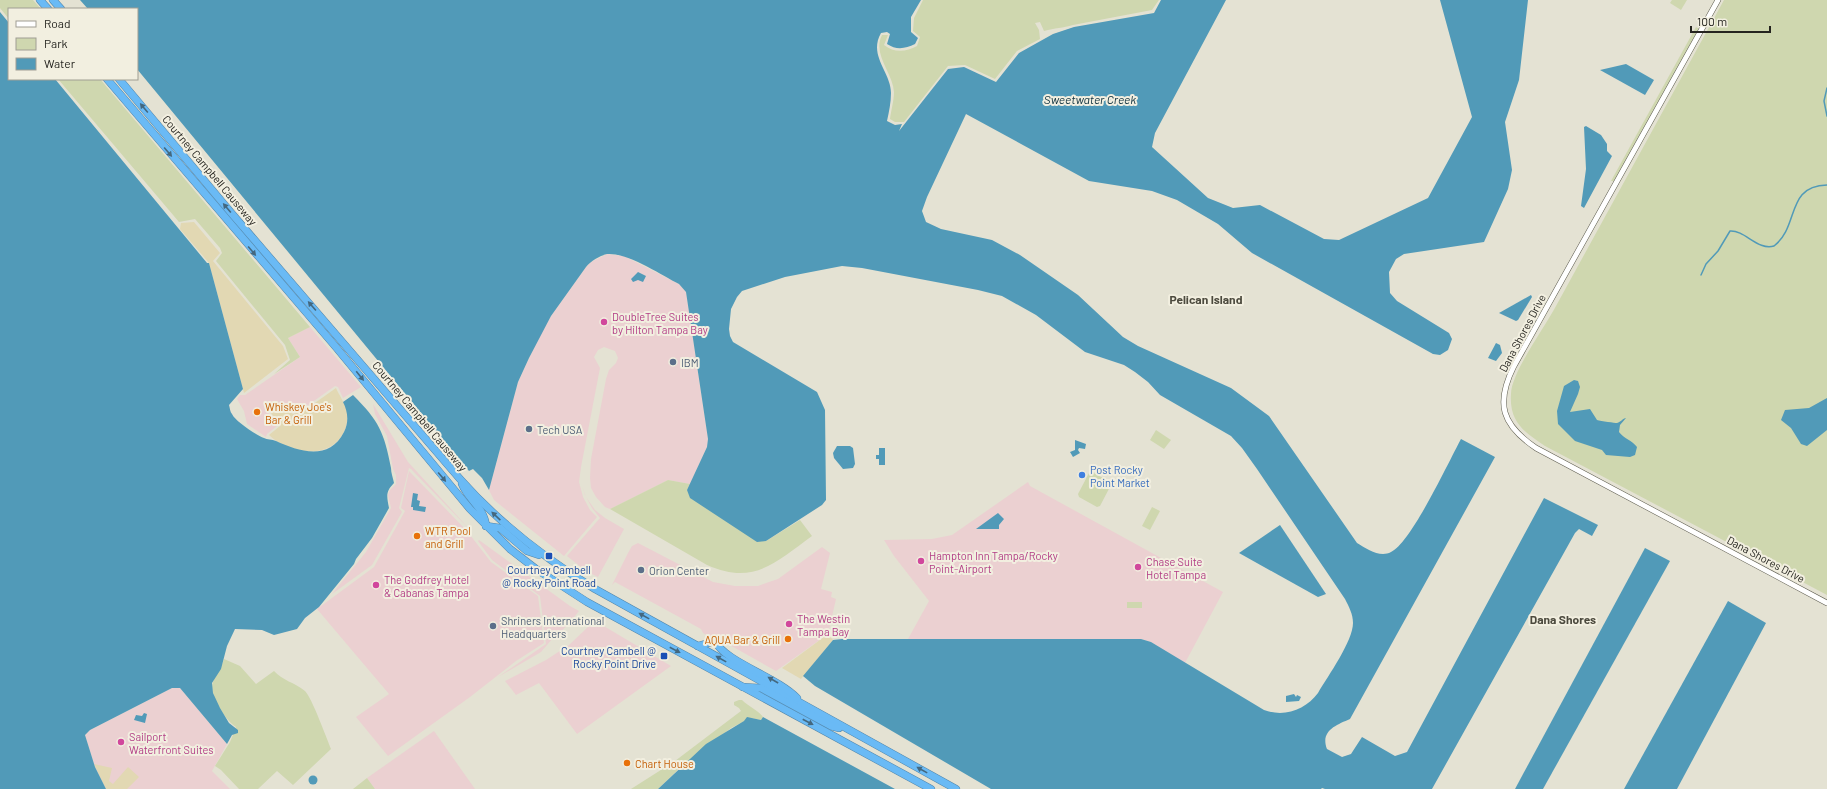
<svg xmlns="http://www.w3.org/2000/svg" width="1827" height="789" viewBox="0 0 1827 789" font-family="Barlow,sans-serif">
	<rect width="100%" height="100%" fill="#e4e2d3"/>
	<g fill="#ebd0d1">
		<path d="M607,254L624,256L679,284L686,292L708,439L707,447L690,484L668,480L610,509L605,507L596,497L591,488L590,478L591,459L606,379L609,370L616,363L618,358L615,351L604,347L598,350L594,357L600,368L581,467L579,482L583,497L590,510L597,517L564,556L494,500L489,490L518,382L538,339L551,316L586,267L591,262Z"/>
		<path d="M310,327L361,387L343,398L338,387L335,386L304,408L293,411L287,407H269L267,411L277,426L267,434L266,437L247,424L244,411L237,399L240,395H245L300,357L288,338Z"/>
		<path d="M373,404L408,462L472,532L411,469L409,468L399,508L402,512L372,565L332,594L366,552L391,508L388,495L390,490L396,484V475L393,469L387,436L375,414Z"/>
		<path d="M409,471L467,531L491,562L538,596L544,643L516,661L470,697L388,756L356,717L389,694L317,609L374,567L405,511L401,508Z"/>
		<path d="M1028,482L1030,486L1223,592L1185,663L1151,642L1141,639H908L929,601L894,556L884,540L932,539L952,535Z"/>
		<path d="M582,486L586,497L595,510L605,518L624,529L598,577L586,571L567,556L600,518L592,508L585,495Z"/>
		<path d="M479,540L570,606L579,611L568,625L553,638L541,652L498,677L546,644L540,596L492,560L478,541Z"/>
		<path d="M638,543L713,582L735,586H758L769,582L778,579L822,547L830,553L821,589L832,592L831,597L836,599L828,634L776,671L728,644L723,645L703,633L701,629L615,582L612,585L628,553L632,546Z"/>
		<path d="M597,622L671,666L577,734L539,683L516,695L505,681L546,660L569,645L588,627Z"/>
		<path d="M172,688H180L227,744L212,771L230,789H106L95,767L85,735L90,730Z"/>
		<path d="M434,731L475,789H375L367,778Z"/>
	</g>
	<g fill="#cfd7af">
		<path d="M0,0H33L41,9H9V19L0,8Z"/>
		<path d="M923,0H1159L1152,10L1073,25C1063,28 1055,28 1044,31L1040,22L1035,23L1039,30L1040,39L1017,51L995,79L965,65L948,66L904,122H895L890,119C891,111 894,100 894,92C893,73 872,54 882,35H888L884,45C894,53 906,52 917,46L920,37L913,31L914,18Z"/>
		<path d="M1672,0H1687L1681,10L1670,3Z"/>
		<path d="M1724,0H1827V595L1545,446C1524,432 1509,422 1511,394C1511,373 1545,327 1556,306C1612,204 1668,102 1724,0Z"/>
		<path d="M1696,27L1699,29L1614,181H1611Z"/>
		<path d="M58,79H100L310,327L288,338L300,357L274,374L290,360L285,345L216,261L222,253L220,248L195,219L179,222Z"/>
		<path d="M1156,430L1171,440L1164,449L1150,440Z"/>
		<path d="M1092,472L1112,483L1100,506L1097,507L1079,497L1078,494L1089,473Z"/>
		<path d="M668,480L690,484L687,490L766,541L800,520L812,536C776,562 754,586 707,565L610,509Z"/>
		<path d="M1152,507L1160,511L1150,530L1142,526Z"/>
		<rect x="1127" y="602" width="15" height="6"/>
		<path d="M224,659L240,666L256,684L274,671C283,681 294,682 305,691C312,698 326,737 331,749L293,785L277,771L258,789H239L221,770L215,766L230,742L236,727C226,721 208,694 213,682C215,674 221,669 224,659Z"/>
		<path d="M739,700H742C748,706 758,710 763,717L761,720L751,718L731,728L682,766L658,789H631L675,761L737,714L741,711L739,708L734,705V702Z"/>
		<path d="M367,778L375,789H353Z"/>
	</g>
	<g fill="#e2d8b3">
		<path d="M194,222L220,253L213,261L283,346L288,359L244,393L209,263L180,229L181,223Z"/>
		<path d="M336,388C339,395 345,403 347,411C348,417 347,426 344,432C330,461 288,454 269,435L280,426L269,410H287L293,414L305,410Z"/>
		<path d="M828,634L833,640L801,679L782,668Z"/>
		<path d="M94,764L112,768L109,781L113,784L128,767L139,777L127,789H106Z"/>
	</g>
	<g fill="#519ab8">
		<path d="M80,0H921L911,17V32L918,38L915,44C905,49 896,50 887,44L890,34L887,32L881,33C868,56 891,72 891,93C891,102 889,112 887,121L895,125L902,124L899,131L948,69L964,67L996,82L1019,53L1053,34L1074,27L1154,13L1161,0H1226L1155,133L1152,147L1208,198L1233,208L1260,205L1324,239L1339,240L1428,198L1472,117L1440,0H1528L1519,80L1505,122L1512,170L1508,189L1484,242L1404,254L1396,259L1389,272L1390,293L1397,301L1449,333L1452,339L1448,350L1440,355L1433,354L1252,253L1218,224L1177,200L1152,191L1089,181L966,114L927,197L922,211L926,222L941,229L992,240L1020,255L1078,295L1123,337L1138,346L1231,388L1269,416L1357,543C1367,549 1380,558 1391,552C1411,543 1449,461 1461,439L1495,457L1350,719C1336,725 1320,731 1327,749L1342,757L1351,754L1362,737L1395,756L1407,752L1544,498L1598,525L1592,536L1579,529L1575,533L1432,789H1325L1322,788L1321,789H991L815,686L803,676L833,640L842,639H1141L1151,642L1264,710C1285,718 1306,709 1318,693C1328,676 1353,641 1353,623C1353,614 1349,607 1345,599L1257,469L1242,448L1231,436L1160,395L1148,382L1135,372L1124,365L1085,352L1036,315L1002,296L978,290L862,268L842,266L785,277L742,291L737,297L731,309L729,329L730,336L733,342L817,392L825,410L826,500L822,505L766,541L757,542L690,498L687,490L707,447L708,439L686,292L679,284C661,275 627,252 607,254C599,256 591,261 586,267L551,316L529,358L518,382L489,490L482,478L473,469L469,471L137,69V9H88Z"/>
		<path d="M0,12L9,23V79H55L207,263H209L243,389L229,405C230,408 230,412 232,414C235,421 256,435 264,438C267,440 272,439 276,441C298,451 329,462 344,432C349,422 348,412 343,402L353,395C379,421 384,432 391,468C391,473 393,478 394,483C385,492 387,497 389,508L372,538L356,559L354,564L319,607L305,618L297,629L274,635L262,630L235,629L227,646L221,669L212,683L213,693L220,708L229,723L238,730V733L232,735L227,744L180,688H172L90,730L85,735L95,767L106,789H0Z"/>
		<path d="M1626,64L1654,80L1645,95L1600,70Z"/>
		<path d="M1586,126L1601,135L1607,144V151L1612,156L1584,208L1581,206L1586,169L1584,127Z"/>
		<path d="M638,272L646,276L643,282L638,280L633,282L631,279Z"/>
		<path d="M1531,295L1532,297L1518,320L1516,321L1499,313Z"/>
		<path d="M1496,343L1500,345L1502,353L1496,361L1488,358Z"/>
		<path d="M1574,380L1578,381L1580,387L1578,394L1570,412L1590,409L1597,420C1601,421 1615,423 1617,423C1621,422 1623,418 1626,418L1620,425L1619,432C1624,439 1632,440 1637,447L1635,455L1630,457L1606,455L1602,450L1575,441L1558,424L1557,411L1564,386Z"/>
		<path d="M1827,398V430L1807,446L1801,444L1791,428L1781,420L1785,410L1809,408Z"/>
		<path d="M1075,440L1086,444L1085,449L1079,448L1078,450L1080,453L1073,457L1070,452L1075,450Z"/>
		<path d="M837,446H850L853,448L855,464L853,468L843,469L834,458L833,453Z"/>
		<path d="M879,448H885V465H879V459H876V455H879Z"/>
		<path d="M413,493L418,494L417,500L420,501L419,506L426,507L425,512L413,510V507H411Z"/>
		<path d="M998,513L1004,519L999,525V529H976Z"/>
		<path d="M1280,525L1326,594L1318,597L1239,553Z"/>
		<path d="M1645,548L1670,561L1543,789H1515Z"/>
		<path d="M1728,601L1766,623L1677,789H1624Z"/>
		<path d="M1294,694L1296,697L1297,695L1301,697L1299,701L1286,702V696Z"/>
		<path d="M144,713L147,714L145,723L134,720L136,715L142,716Z"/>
		<path d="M747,717L761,720L763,717L895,789H658L706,744L744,721Z"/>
		<circle cx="313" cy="780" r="4.5"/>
	</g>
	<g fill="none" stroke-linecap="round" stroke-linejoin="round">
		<g stroke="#519ab8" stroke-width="1.5">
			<path d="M1827,88L1824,101L1827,116"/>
			<path d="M1701,275L1706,264L1718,251L1730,231C1745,230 1758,251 1774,246C1800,226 1785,186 1827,185"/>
		</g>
		<g stroke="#5b594c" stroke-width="6">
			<path id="minor" d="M1718,0L1514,366C1495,404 1502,425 1536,448L1827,603"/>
		</g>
		<g stroke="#5286aa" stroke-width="8">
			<g id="highway">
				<path d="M40,0L48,9"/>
				<path d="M53,0L61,9"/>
				<path d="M107,79L335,346L470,509L510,549L536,569L587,602L931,789"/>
				<path d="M119,79L233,215L460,479C500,524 544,558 595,589L956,789"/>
				<path d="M462,484C469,501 484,507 486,526"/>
				<path d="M486,526L500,528L527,551L539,555"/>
				<path d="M698,646L715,641C725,662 777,677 797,698"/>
				<path d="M743,687L761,688L831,726L839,728"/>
			</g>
		</g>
		<use href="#minor" stroke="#fff" stroke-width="5"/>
		<use href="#highway" stroke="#6abaf5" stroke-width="7"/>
	</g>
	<defs><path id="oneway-solid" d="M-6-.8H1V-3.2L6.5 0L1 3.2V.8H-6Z"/></defs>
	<g fill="#44687f">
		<use href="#oneway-solid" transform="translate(144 108) rotate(-130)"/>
		<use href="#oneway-solid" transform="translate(168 152) rotate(50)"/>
		<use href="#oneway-solid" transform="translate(227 208) rotate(-130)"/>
		<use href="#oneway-solid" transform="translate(252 251) rotate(50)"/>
		<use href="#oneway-solid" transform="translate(312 306) rotate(-131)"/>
		<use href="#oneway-solid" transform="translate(360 376) rotate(51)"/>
		<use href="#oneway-solid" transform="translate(442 477) rotate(50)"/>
		<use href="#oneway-solid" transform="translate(496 516) rotate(-137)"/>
		<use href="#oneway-solid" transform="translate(644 616) rotate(-151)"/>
		<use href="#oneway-solid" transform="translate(675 650) rotate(28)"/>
		<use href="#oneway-solid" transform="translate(721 659) rotate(-151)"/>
		<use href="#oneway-solid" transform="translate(773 680) rotate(-150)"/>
		<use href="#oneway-solid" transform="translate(808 722) rotate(28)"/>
		<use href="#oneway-solid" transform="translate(922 770) rotate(-151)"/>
	</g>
	<g fill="#d1479c" stroke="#f2efe0" stroke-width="1.5">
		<circle cx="604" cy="322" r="4"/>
		<circle cx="921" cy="561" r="4"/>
		<circle cx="1138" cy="567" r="4"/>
		<circle cx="376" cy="585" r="4"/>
		<circle cx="789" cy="624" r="4"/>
		<circle cx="121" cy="742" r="4"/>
	</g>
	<g fill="#5c6f8a" stroke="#f2efe0" stroke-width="1.5">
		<circle cx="673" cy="362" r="4"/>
		<circle cx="529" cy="429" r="4"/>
		<circle cx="641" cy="570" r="4"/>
		<circle cx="493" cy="626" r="4"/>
	</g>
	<g fill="#e8710a" stroke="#f2efe0" stroke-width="1.5">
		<circle cx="257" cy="412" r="4"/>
		<circle cx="417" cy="536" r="4"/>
		<circle cx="788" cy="639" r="4"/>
		<circle cx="627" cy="763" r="4"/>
	</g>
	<circle fill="#3f7fe0" stroke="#f2efe0" stroke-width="1.5" cx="1082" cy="475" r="4"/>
	<g fill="#1a4fb4" stroke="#f2efe0" stroke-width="1.5">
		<rect x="545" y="552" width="8" height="8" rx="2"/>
		<rect x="660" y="652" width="8" height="8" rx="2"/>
	</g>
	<g text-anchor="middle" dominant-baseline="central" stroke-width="4" stroke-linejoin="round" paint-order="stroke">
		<g font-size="11" fill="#25241f" stroke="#f2efe0">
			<text transform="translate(210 170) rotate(50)">Courtney Campbell Causeway</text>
			<text transform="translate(1522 333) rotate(-62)">Dana Shores Drive</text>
			<text transform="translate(420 416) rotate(50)">Courtney Campbell Causeway</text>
			<text transform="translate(1766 559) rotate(28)">Dana Shores Drive</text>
		</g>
		<g font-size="11" fill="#b23c85" stroke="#f2efe0" text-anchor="start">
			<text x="612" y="316">DoubleTree Suites<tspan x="612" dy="13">by Hilton Tampa Bay</tspan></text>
			<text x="929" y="555">Hampton Inn Tampa/Rocky<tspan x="929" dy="13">Point-Airport</tspan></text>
			<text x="1146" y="561">Chase Suite<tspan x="1146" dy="13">Hotel Tampa</tspan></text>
			<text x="384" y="579">The Godfrey Hotel<tspan x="384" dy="13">&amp; Cabanas Tampa</tspan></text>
			<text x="797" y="618">The Westin<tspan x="797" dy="13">Tampa Bay</tspan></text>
			<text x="129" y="736">Sailport<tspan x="129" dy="13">Waterfront Suites</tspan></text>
		</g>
		<g font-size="11" fill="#4e5e75" stroke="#f2efe0" text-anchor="start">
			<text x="681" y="362">IBM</text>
			<text x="537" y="429">Tech USA</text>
			<text x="649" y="570">Orion Center</text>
			<text x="501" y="620">Shriners International<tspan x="501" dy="13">Headquarters</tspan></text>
		</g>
		<g font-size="11" fill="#c56008" stroke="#f2efe0" text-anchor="start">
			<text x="265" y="406">Whiskey Joe's<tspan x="265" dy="13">Bar &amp; Grill</tspan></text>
			<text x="425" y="530">WTR Pool<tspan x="425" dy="13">and Grill</tspan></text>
			<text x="780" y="639" text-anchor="end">AQUA Bar &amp; Grill</text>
			<text x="635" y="763">Chart House</text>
		</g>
		<g font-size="11" fill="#366cbe" stroke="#f2efe0" text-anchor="start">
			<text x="1090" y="469">Post Rocky<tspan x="1090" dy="13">Point Market</tspan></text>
		</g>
		<g font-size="11" fill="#164399" stroke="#f2efe0">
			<text x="549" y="569">Courtney Cambell<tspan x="549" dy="13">@ Rocky Point Road</tspan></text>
			<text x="656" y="650" text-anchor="end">Courtney Cambell @<tspan x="656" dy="13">Rocky Point Drive</tspan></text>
		</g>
		<g font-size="12" font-style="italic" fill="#0b2e3c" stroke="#f2efe0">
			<text x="1090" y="99">Sweetwater Creek</text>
		</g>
		<g font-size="12" font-weight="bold" fill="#4c4a3e" stroke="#f2efe0">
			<text x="1206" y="299">Pelican Island</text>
			<text x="1563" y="619">Dana Shores</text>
		</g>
	</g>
	<rect x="8" y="8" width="130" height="72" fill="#f2efe0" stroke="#a09e93"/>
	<rect x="16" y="21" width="20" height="6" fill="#ffffff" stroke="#a09e93"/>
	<text x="44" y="28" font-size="12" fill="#25241f">Road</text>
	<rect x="16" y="38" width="20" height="12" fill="#cfd7af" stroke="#a09e93"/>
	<text x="44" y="48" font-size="12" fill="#25241f">Park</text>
	<rect x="16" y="58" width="20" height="12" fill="#519ab8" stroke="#a09e93"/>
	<text x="44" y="68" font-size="12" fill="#25241f">Water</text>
	<path d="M1691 26v6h79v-6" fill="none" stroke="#25241f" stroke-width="2"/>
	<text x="1697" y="26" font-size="12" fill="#25241f" stroke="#f2efe0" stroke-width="3" paint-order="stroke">100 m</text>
</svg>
